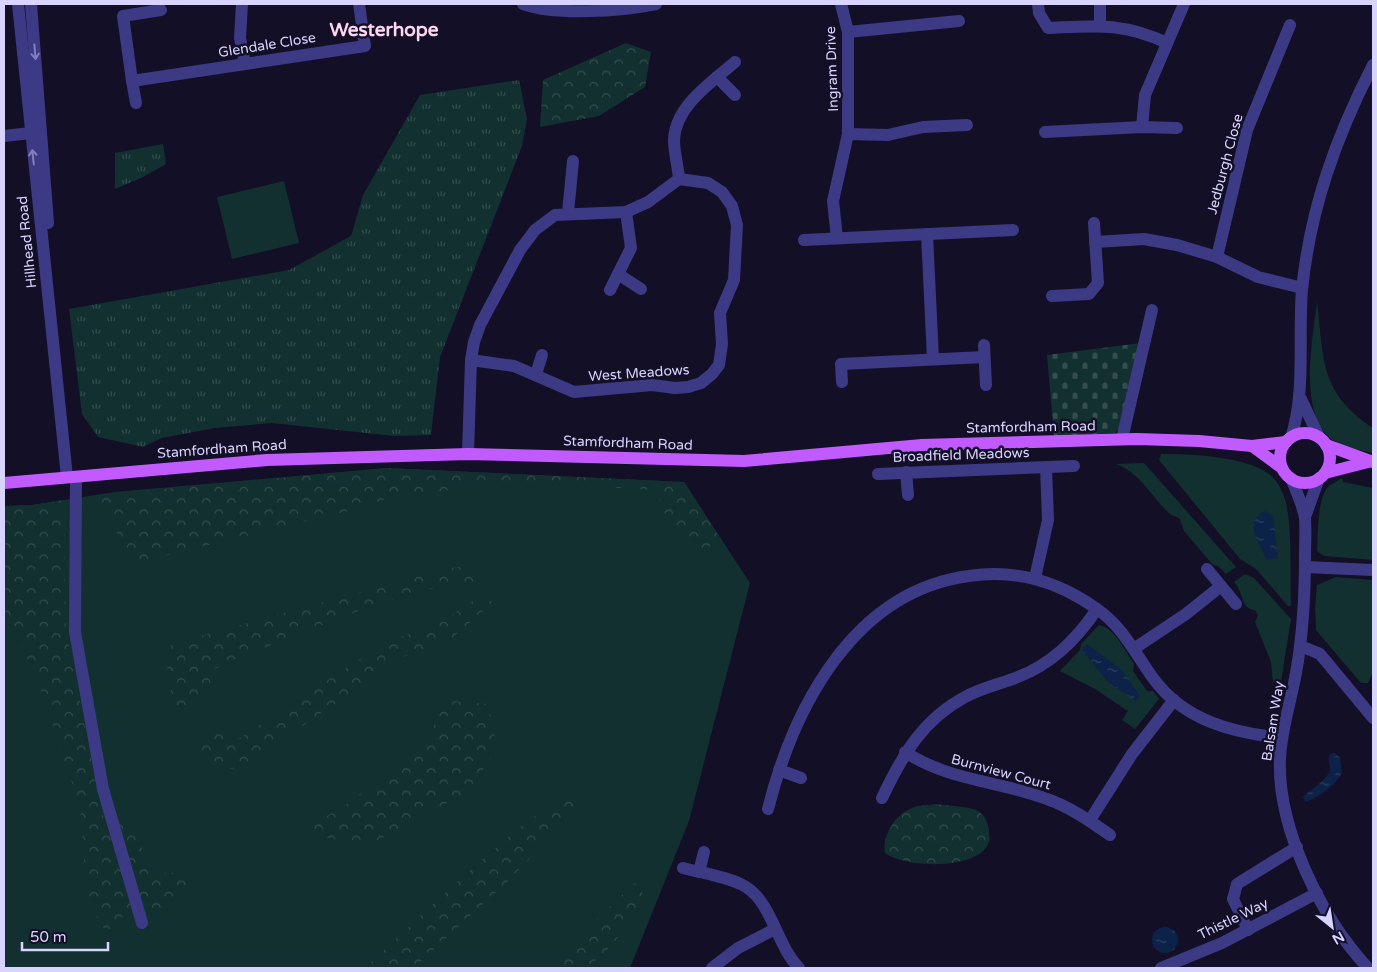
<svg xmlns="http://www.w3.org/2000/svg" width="1377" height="972" viewBox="0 0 1377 972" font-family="'Varela Round',sans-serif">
	<defs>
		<pattern id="forest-crowns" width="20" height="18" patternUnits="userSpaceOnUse" patternTransform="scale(1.25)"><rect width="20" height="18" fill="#12302f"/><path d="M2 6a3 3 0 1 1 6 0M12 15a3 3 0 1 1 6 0" fill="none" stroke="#344d4e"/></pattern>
		<pattern id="cemetery-stones" width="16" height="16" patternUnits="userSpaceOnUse" patternTransform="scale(1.25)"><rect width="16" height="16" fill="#12302f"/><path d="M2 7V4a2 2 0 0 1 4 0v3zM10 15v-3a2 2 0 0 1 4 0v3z" fill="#344d4e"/></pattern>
		<pattern id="park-tufts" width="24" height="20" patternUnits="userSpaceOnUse" patternTransform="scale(1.25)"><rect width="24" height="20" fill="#12302f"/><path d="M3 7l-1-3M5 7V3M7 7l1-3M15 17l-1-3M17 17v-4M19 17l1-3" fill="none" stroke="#344d4e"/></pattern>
		<pattern id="water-ripples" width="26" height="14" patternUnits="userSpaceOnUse" patternTransform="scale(1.25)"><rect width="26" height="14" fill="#0c2248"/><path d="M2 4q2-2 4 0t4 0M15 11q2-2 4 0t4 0" fill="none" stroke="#2f4163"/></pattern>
	</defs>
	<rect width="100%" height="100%" fill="#130f26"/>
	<g fill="#12302f">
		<path d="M284,181L299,243L232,259L217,197Z"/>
		<path d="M1317,301C1324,360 1319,392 1373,428V453C1360,450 1344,448 1333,440C1297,414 1313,339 1317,301Z"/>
		<path d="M1161,454C1190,454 1245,456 1269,474C1278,480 1285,496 1287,507C1292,539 1290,574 1291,606H1288L1256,569L1240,559L1159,460Z"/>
		<path d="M1144,463L1236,567L1226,574L1218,566L1213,565L1184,531L1180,519C1177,516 1173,517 1170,514C1151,497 1142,474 1116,464Z"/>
		<path d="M386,468L684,482L750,583L689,821L630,968H4V506L32,505L114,492Z"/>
		<path d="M1342,478L1343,482L1373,488V560L1324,556L1317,551C1318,536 1317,497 1329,486C1333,483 1338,481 1342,478Z"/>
		<path d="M1245,574L1254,578L1291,619L1281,682H1273L1271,662L1255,622L1258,615L1255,610C1240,609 1245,594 1234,582Z"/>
		<path d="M1336,577L1373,580V672L1368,683H1361L1316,630L1315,609L1317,585Z"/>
		<path d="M1099,625C1114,627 1126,652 1134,664L1133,671L1147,691H1153L1159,699L1135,729L1122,720L1128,711L1095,689L1060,671L1080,650L1081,644Z"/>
	</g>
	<g fill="url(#forest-crowns)">
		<path d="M626,43L651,52L645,87L599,116L540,127L543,80Z"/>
		<path d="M386,468L684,482L722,541C708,550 689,552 676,538C669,530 661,501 656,490L528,483L463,487L400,499H385L361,508L143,561L123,547L109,513L90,496Z"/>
		<path d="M64,500L66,632L103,817L134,830L148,862L160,874L180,872L197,882L157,916L129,911L106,932L87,900L80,806L42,695L12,621L4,617V506L32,505Z"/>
		<path d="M467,565L488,581L421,590L356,612L228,662L206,674L214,687L195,702L177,707L166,678L171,644L433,572Z"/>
		<path d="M474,600L494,601L450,640L397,659L344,698L237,770L215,765L200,752L209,732L240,738L372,651L403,636L434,627Z"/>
		<path d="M451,701L488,704L497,749L469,790L405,828L373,842L310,837L312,824L343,807L431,739L438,710Z"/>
		<path d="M572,797L584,803L507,882L416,966L412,968H365C406,929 447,890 490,853C514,832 541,807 572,797Z"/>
		<path d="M937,804C949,806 967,806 978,811C985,815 988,823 989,830C989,833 990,839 989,842C979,871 905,868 885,853C882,835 895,815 912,808C919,805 929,805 937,804Z"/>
		<path d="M638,880L644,898L614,943L588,968H545Z"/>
	</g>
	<path fill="url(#cemetery-stones)" d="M1141,343L1122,425L1115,433L1054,436L1047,355Z"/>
	<g fill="url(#park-tufts)">
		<path d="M519,80L527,119L522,146L440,357L431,435L394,436L272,423L215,428L162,438L143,447L98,437L82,414L69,309L289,270L351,236L363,195L420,95Z"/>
		<path d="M163,144L166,164L141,178L115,189V153Z"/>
	</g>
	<g fill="url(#water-ripples)">
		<path d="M1265,511L1273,516L1278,558L1267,560C1259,544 1243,521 1265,511Z"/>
		<path d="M1087,644L1122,670L1140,696L1136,701L1108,682L1082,650Z"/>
		<path d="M1335,753L1340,758L1342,773C1334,786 1321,796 1306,802L1303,797C1310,790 1328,780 1330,770C1331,764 1327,760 1330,754Z"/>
		<circle cx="1165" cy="940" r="13"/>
	</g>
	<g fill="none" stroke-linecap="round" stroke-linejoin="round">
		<g stroke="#3d3a85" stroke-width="12">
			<path d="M18,4L67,477"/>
			<path d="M31,4L48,223"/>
			<path d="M242,4L240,38L245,64"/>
			<path d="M523,4C557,16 621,11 656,4"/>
			<path d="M1038,4L1039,13L1048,28C1095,26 1122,22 1167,43"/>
			<path d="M1100,4V26"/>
			<path d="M161,10L123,16L132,81L365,46L359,4"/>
			<path d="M848,32L959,21"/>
			<path d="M717,77L735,95"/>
			<path d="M132,81L136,103"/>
			<path d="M1142,127L1145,95L1184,4"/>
			<path d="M1045,132L1142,127L1177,128"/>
			<path d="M848,134L888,135L923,127L967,125"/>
			<path d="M4,136L31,133L37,128"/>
			<path d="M679,179C678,166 674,152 674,140C675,106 712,82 735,62"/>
			<path d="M568,213L573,161"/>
			<path d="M927,234L933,359"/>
			<path d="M837,238L833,201L848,134V32L841,4"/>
			<path d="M804,240L1013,230"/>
			<path d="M1095,242L1144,239L1177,245L1217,257L1258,277L1302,288"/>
			<path d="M1217,257L1247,130L1290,25"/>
			<path d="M618,274L641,289"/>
			<path d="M610,290L631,248L626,212"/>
			<path d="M1052,296L1089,294L1098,283L1094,223"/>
			<path d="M984,345L986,385"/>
			<path d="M536,374L542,355"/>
			<path d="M842,382L841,364L984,357"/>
			<path d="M1301,399L1319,437"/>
			<path d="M1291,438C1306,391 1298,339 1302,290C1310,209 1336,137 1373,65"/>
			<path d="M1122,439L1152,310"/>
			<path d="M468,454L471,360L474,342L480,325L520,250L535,230L555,215L626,212L648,202L679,179L708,183L722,192L732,206L737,225L734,280L720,313L722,344L719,365L712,374L701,383L688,387L675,388L652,385L574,392L514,366L471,360"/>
			<path d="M906,472L908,495"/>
			<path d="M878,474L1074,466"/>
			<path d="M76,477L75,632L103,789L142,923"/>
			<path d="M1291,478C1296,491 1303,505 1305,518C1306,530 1305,544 1305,556C1305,595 1303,634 1296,673C1291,701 1281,730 1280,759C1277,828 1322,919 1368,968"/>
			<path d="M1305,517L1319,478"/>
			<path d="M1305,567L1373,570"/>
			<path d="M1207,569L1236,604"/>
			<path d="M1035,578L1048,520L1046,467"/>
			<path d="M1301,646L1320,654L1373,718"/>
			<path d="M1135,648L1186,614L1221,586"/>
			<path d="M905,752C952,782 997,780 1047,799C1070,807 1090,821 1110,835"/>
			<path d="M779,770L801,778"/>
			<path d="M882,798C902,756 922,720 965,697C981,688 1000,684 1018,677C1052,664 1077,639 1097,609"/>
			<path d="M768,809C794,706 854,591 969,576C1017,569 1058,581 1097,609C1123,627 1135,653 1153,678C1184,721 1234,733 1282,738"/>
			<path d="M1090,820L1132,754L1174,700"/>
			<path d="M683,868C701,873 731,877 746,887C772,903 777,946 799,968"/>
			<path d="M699,872L704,852"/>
			<path d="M1248,930L1233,899L1237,884L1297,847"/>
			<path d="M712,968L738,948L775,929"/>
			<path d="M1161,968L1222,943L1317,893"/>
		</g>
		<g stroke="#c25bff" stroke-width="12">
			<circle cx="1305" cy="458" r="25"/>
			<path d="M1326,445L1373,462"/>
			<path d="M1252,446L1282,468"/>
			<path d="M1325,473L1368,462"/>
			<path d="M4,483L267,460L468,454L744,461L922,445L1137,439L1199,441L1252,446L1286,442"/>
		</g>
	</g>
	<defs><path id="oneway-shaft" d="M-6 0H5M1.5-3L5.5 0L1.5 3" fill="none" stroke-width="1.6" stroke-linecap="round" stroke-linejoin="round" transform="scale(1.25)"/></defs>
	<g stroke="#837fbc">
		<use href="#oneway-shaft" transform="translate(35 52) rotate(85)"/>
		<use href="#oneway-shaft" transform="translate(33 157) rotate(-96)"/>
	</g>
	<g text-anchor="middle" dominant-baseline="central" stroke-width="5" stroke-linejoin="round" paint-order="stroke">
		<g font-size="14" fill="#d9d4ff" stroke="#130f26">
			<text transform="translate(267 45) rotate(-9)">Glendale Close</text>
			<text transform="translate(832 69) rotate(-92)">Ingram Drive</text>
			<text transform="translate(1225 164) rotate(-75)">Jedburgh Close</text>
			<text transform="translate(27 242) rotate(-96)">Hillhead Road</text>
			<text transform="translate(639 373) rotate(-4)">West Meadows</text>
			<text transform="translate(1031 427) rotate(-1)">Stamfordham Road</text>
			<text transform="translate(628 443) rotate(2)">Stamfordham Road</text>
			<text transform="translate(222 449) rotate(-4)">Stamfordham Road</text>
			<text transform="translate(961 455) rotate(-2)">Broadfield Meadows</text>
			<text transform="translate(1273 721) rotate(-81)">Balsam Way</text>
			<text transform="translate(1001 772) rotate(15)">Burnview Court</text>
			<text transform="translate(1233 919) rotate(-26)">Thistle Way</text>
		</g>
		<g font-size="19" font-weight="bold" fill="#ffd6f0" stroke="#130f26">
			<text x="384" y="30">Westerhope</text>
		</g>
	</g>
	<rect width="1377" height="972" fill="none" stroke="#d9d4ff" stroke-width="10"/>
	<g transform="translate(1332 927) rotate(150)" stroke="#130f26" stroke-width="4" paint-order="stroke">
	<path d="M0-4L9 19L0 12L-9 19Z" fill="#d9d4ff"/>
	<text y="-8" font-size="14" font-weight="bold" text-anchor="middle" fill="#d9d4ff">N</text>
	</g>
	<path d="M22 942v8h86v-8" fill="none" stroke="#d9d4ff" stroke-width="2.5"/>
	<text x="30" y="942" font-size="15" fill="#d9d4ff" stroke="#130f26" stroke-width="4" paint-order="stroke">50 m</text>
</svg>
